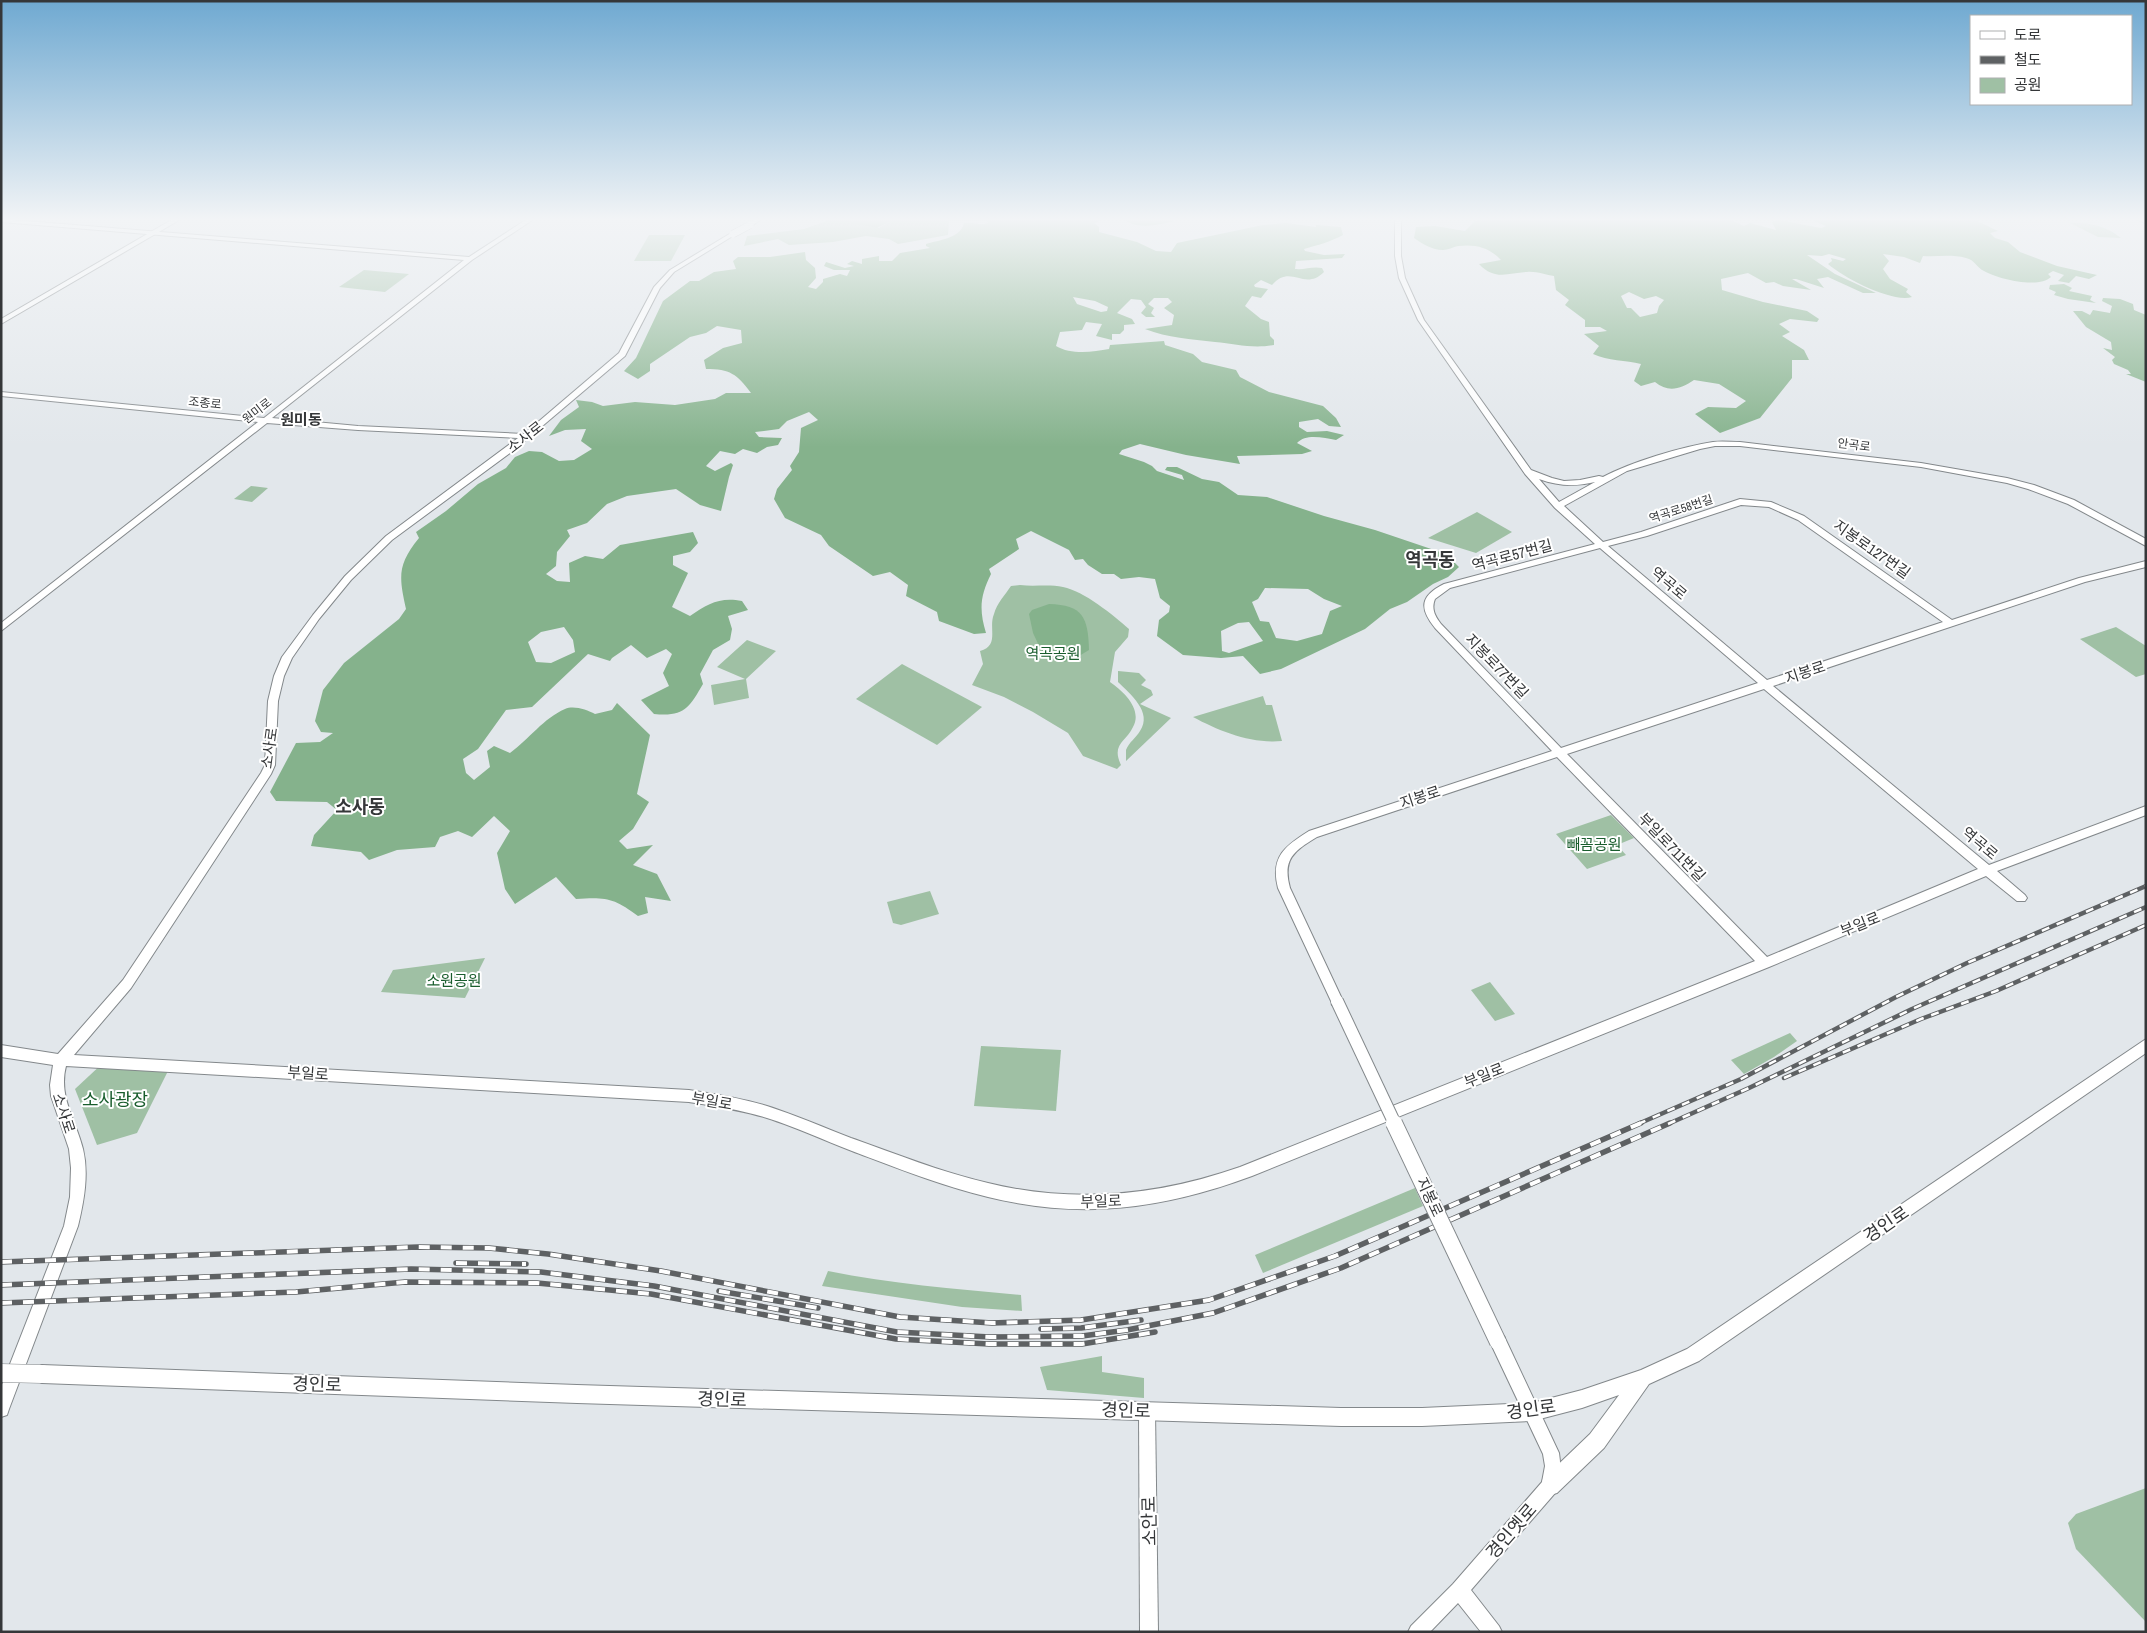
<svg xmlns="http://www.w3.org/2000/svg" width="2147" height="1633" viewBox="0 0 2147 1633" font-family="'Archivo Narrow','Noto Sans KR',sans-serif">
	<rect width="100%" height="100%" fill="#e2e7eb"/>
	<g fill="#9fc0a4">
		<path d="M832,219L879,228L893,220L949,221L948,235L898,244L889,239L866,236L833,242L789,245L778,239L744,246L747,236L804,229Z"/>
		<path d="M2070,223C2091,223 2104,225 2121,238L2098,237Z"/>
		<path d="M649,235H685L671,261H634Z"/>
		<path d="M364,270L409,274L385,292L339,287Z"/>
		<path d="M251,486L268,488L252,502L234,499Z"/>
		<path d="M1477,512L1512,532L1476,553L1428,538Z"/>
		<path d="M1020,585C1034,587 1049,584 1063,587C1084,591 1113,615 1129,629L1128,637L1115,652L1110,682C1123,691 1143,709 1133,727C1126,742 1111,744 1121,765L1117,769L1083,756L1068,733L1033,712L1004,697L972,685L983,664L980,651C1000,646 988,628 994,614C997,603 1005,595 1011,586Z"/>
		<path d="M2116,627L2146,646V674L2136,677L2080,639Z"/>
		<path d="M747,640L776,651L746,679L749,698L714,705L711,685L745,679L717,667Z"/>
		<path d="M902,664L982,707L937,745L856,699Z"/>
		<path d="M1118,671L1139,673L1146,680L1141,685L1151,690L1153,695L1140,704L1171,718L1126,761V750C1129,742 1136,738 1140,731C1153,712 1130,694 1118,682Z"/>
		<path d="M1263,696L1266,705H1272L1282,741C1251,744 1219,731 1193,717Z"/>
		<path d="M1611,815L1634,838L1617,845L1626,855L1587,869L1556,834Z"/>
		<path d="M930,891L939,914L901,925L893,923L887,902Z"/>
		<path d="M485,958L465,998L381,992L393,970Z"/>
		<path d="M1490,982L1515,1014L1495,1021L1471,990Z"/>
		<path d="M1790,1033L1797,1041L1774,1057L1744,1074L1731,1060Z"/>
		<path d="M981,1046L1061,1050L1056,1111L974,1106Z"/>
		<path d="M104,1062L171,1065L137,1133L97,1145L75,1089Z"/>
		<path d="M1415,1188L1423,1206L1263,1273L1255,1255Z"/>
		<path d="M828,1271C892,1284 956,1289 1021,1295L1022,1311L962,1307L822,1286Z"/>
		<path d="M1102,1356V1372L1144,1378V1398L1047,1390L1040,1367Z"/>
		<path d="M2146,1488V1622L2076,1549L2068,1523L2076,1514Z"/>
	</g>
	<g fill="#85b28c" fill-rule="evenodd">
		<path d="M832,219H990L989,220L993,219H1106L1094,223L1099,227V232L1137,242L1156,251L1171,252L1177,243L1263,225L1286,223L1316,227V225L1341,227L1343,235C1330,242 1318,245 1304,249L1305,251L1324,255L1345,254L1342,258L1296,261L1295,269C1305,270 1312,266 1322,268L1324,272C1304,292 1291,263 1272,285L1261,280L1254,285L1255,287L1268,289L1261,298L1252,296L1245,306L1261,319L1269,322L1270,336L1274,340V345C1253,349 1236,344 1215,342C1191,339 1168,338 1145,329L1172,325L1174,315L1164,308L1172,302L1168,298H1154L1148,304L1154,308L1151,313L1155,317H1146L1141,313L1146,307L1141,300L1131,299L1117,313L1132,319L1135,324L1124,325V330L1120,334H1112V340L1096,336L1102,324L1086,322L1082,330L1060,332L1056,346C1071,355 1093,352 1109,349L1110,345L1164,341L1165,345L1193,354L1202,362L1236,370L1240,377L1269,392L1323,406L1336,418L1341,427L1329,426L1318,419L1299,422V427L1307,432L1327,431L1344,435L1336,440C1324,438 1306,433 1297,443L1312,451L1302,454L1237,456L1240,464L1186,455L1140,444L1122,450L1119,454L1144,462L1152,466L1157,471L1184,480L1182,475L1165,470L1167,467H1177L1202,479L1219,482L1238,495L1267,497L1324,516L1375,530L1446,554L1459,567L1448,577L1433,584L1407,602L1390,609L1365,629L1281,669L1260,674L1243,656L1221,658L1183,655L1157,636L1159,620L1169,612L1170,606L1160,598L1155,579L1139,577L1121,579L1114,574H1102L1088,565L1083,559L1075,560L1069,550L1031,531L1016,539L1019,549L989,569L991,574C980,596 979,610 986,633L974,634L939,621L937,612L906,596L908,585L890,572L873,576L829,546L821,535L785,518L774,499L777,489L792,470L790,466L799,452L801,428L818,420L809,412L787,421L779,429L755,432L759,437L782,438L778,445L767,447L757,453L743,449L735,454L720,451L706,466L715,471L731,463L733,465L729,477L721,511L700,505L676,489L627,496L607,504L587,523L567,530L570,536L557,552L556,566L546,574L557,581L570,582L569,563L585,556L603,559L620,545L693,532L698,543L690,552L673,556V565L688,573L672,607L690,616C708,604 719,597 742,601L748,610L728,616L732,629L730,640L713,650L700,674L703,684C689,708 684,717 654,714L641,700L669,686L663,673L672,654L666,649L647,658L631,645L612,658L610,661L588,654L532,707L506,710L478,749L463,759L466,773L474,780L490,767L487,751L494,746L510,753C529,739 544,718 565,709C574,705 587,710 595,714L612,710L617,703L650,735L637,794L649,802L633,829L619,841L627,849L653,845L633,865L657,874L671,901L645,897L648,913L638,916C614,898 606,897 576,899L556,877L515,904L505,889L497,853L510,831L494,816L472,837L458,831L440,837L435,847L397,850L369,860L361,852L311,846L314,835L337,810L327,802L276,801L270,792L296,743L320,742L333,733L321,732L315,721L323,690L344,663L399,619L406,609C399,577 397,565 419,538L416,532L446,511L478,484L506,468L515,457L529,451L542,452L559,461L574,460L592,449L581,441L586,429L565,430L549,436L561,420L579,407L576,400L592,402L603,406L635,402L675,405L715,399L726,393H751C737,374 730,369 706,369L704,360L723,348L742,343L741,330L717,326L706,333L690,337L650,364V371L638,379L624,371L636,358L663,301L690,281H699L714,272L736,269L733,261L738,257H770L805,252L806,260L815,268L816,278L808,287L816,289L823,282V279L840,274L847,276L850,270H834L824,266L826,262L845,268L854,266L847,264L852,261L862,264V259L879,256V261H892L900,253L930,248L926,246V244C939,240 961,238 964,223C973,222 980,226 988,223L987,221L893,220L877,228ZM1073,297L1095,301L1108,307L1107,311L1101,312L1077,304ZM1265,588L1308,589L1324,599L1342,606L1330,611L1322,634L1297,641L1276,638L1269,622L1260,621L1252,602L1258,599ZM1249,622L1263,641L1229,653L1222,651L1221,631L1238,623ZM564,627L573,640L575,652L551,663L536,662L528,642L541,632Z"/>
		<path d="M1123,219H1173L1174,221C1157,225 1138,230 1123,219Z"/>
		<path d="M1494,219H1729L1744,226L1750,223L1776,230L1772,222L1779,220L1821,228L1826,226L1810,219H1973L1998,231L1990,233L1995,238L2008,242L2020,252L2057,266L2097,275L2089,279L2076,276L2069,283L2058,281L2064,275L2053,271L2048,274L2051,277C2038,289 1998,279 1984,271C1976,267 1975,260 1966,258C1951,254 1937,257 1923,256L1920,263L1904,257L1883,254L1889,261L1883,269L1890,279L1908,289L1906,292L1912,297C1892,303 1844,278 1828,264L1832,261L1831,258L1843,261L1846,259L1829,254L1822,256L1807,255L1835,274L1876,293H1863L1828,277L1817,279L1824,288L1796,279H1792L1811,290L1783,286L1774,282L1766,283L1748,273L1721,279L1722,290L1763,302L1807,311L1819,319L1817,322L1790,319L1779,324L1790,332L1782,336L1804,350L1809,360H1792V378L1760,418L1720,433L1695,414L1708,407L1736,408L1746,401L1719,384L1694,380C1681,389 1668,393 1655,382L1641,386L1634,381L1641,364C1626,360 1608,361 1593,354L1599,346L1584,334L1607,331L1600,327H1585V320L1565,305L1569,300L1556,290L1554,276C1546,275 1536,271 1527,272C1508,273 1495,281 1479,264L1501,260C1489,247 1475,244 1458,246C1453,247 1448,250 1443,250C1432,250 1423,244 1414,238L1416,227L1435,226L1465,231L1475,221ZM1629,292L1644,299L1656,296L1664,300L1659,306L1657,313L1640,317L1631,308H1627L1621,296Z"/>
		<path d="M2064,284L2072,288L2069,291L2092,296L2090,300L2096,303L2068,299L2054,295L2056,292L2049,289L2050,285Z"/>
		<path d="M2103,298L2120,299L2133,304L2134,310L2146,315V382L2126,374H2131L2128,370L2114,364L2112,360L2115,357L2103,348L2112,350L2111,342L2086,327L2073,311H2082L2090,315L2093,310L2110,313L2112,306L2102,301Z"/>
		<path d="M1049,604C1083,605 1088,617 1089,650L1074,659L1065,662L1041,650L1033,633L1029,614L1032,610Z"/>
	</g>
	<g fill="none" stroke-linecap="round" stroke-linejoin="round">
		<path stroke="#5a98af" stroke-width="1" d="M2134,219L2146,224"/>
		<g stroke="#83888b" stroke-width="2">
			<g id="secondary">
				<path d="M1,219L469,257L527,219H534L472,260L272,418L358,426L524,434L619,353L654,287L670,270L731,233L736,234L674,272L660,288L625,356L514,450L392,540L351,580L319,619L292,658L284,676L278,701L275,765L271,774L131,988L74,1055L689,1090C715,1094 741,1098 767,1106C795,1115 823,1127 851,1138C896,1154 941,1172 988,1183C1074,1204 1157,1196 1240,1167L1755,961L1557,757L1317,837C1294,851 1282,859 1290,888L1343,1001L1342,1005L1337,1006L1332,1005L1331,1001L1278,888C1270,857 1285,846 1309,831L1552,751L1435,628C1419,608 1420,596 1444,584L1595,544L1555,508L1525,474L1418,320L1399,278L1395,256V219H1401V256L1405,278L1424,320L1531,470L1552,478L1564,481L1580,480L1599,476L1603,477C1631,462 1681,447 1713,442C1722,441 1731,442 1740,442L1921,463L2007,478L2034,485L2074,500L2146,539V546L2068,504L2028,489L2007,483L1921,467L1740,446H1715L1700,449L1627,471L1564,506L1603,542L1641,532L1740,499L1771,502L1804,516L1952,620L2079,578L2146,561V567L2085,582L1773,686L1989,865L2146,806V815L1997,871L2025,895L2027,898L2025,901H2017L1986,876L1769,967L1252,1176C1163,1209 1082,1220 988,1197C942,1186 897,1168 852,1151C823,1140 796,1127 767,1118C742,1110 715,1106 689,1102L66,1066C58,1097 76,1120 83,1149C89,1174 84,1201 78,1226L9,1409L7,1415L1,1417V1387L64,1226L70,1197L71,1168L69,1149L51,1096L50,1085L53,1065L1,1057V1045L58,1054L123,980L261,773L265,765L268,701L274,676L282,657L313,615L345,576L386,536L518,438L358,430L267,423L1,631V623L258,422L1,396V392L264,418L464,260L1,222ZM1539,479C1558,486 1575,487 1595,482L1559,502ZM1741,505L1769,507L1798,520L1943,622L1767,680L1608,546L1647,536ZM1600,548L1758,683L1561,748L1441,624C1435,616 1431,609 1435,599L1450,588ZM1764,689L1978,869L1767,957L1567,754Z"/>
				<path d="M754,219H761L752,226H748V224Z"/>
				<path d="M1498,1334L1504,1336L1559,1453C1561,1466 1561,1479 1556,1492L1471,1590L1499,1626L1502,1632H1481L1458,1603L1430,1632H1408L1411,1626L1453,1584L1542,1482L1545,1466L1543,1454L1490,1342L1492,1336Z"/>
				<path d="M1147,1402L1153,1404L1155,1410L1158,1632H1140L1139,1410L1141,1404Z"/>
			</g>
		</g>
		<g stroke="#83888b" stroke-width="2">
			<g id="primary">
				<path d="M173,219H181L1,324V319Z"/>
				<path d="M2146,1039V1053L1699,1361L1649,1384L1604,1448L1557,1493L1550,1495L1543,1493L1541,1486L1543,1479L1590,1434L1619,1395L1582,1408L1532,1421L1422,1426H1341L577,1403L42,1383L36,1380L33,1374L36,1368L42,1365L577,1385L1341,1408H1422L1532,1403L1582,1390L1641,1370L1687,1349Z"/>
			</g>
		</g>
		<use href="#secondary" fill="#fff" fill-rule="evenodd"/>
		<use href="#primary" fill="#fff" fill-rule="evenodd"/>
		<g stroke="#5e6163" stroke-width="4.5">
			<g id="rail-far1">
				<path d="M1784,1078L1921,1019L1996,991L2146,925"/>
				<path d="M1638,1124L1741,1079L1896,997L1967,963L2146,886"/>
				<path d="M1668,1124L1749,1088L1912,1009L2146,907"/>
			</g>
		</g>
		<g stroke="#5e6163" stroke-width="5.5">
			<g id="rail">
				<path d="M1,1262L418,1247L489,1248L548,1254L661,1271L900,1317L992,1323L1081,1320L1209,1300L1335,1256L1641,1123"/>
				<path d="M456,1263L526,1264"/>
				<path d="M1,1285L411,1269L541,1272L654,1286L897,1332L990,1337L1082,1336L1127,1330L1213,1313L1341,1268L1670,1123"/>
				<path d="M719,1291L818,1308"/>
				<path d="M1,1303L296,1292L405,1282L537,1283L651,1294L896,1339L989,1344H1082L1155,1332"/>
				<path d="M1041,1329L1081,1328L1141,1320"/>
			</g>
		</g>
		<use href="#rail-far1" stroke="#fff" stroke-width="2.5" stroke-dasharray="8" stroke-linecap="butt"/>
		<use href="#rail" stroke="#fff" stroke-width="4" stroke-dasharray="11" stroke-linecap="butt"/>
		<g stroke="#83888b" stroke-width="8" stroke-linecap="butt">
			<path id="secondary-bridge-far2" d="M733,234L750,225"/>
		</g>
		<g stroke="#83888b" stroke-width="14" stroke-linecap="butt">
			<path id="secondary-bridge-far1" d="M1337,1001L1395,1124"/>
		</g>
		<g stroke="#83888b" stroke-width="18" stroke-linecap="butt">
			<path id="secondary-bridge" d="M1394,1123L1498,1342"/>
		</g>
		<g stroke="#83888b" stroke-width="19" stroke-linecap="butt">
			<path id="primary-bridge" d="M1,1373L42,1374"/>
		</g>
		<use href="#secondary-bridge-far2" stroke="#fff" stroke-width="7"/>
		<use href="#secondary-bridge-far1" stroke="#fff" stroke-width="12"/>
		<use href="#secondary-bridge" stroke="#fff" stroke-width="16"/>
		<use href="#primary-bridge" stroke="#fff" stroke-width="18"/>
	</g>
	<linearGradient id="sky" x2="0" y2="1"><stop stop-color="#6fa9d1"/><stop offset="0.49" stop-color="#f2f4f6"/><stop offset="1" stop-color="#f2f4f6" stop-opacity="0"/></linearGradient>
	<rect width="2147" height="447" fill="url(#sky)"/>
	<g text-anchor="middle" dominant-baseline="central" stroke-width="4" stroke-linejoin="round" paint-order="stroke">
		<g font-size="12" fill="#353739" stroke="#fff">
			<text transform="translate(205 403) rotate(6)">조종로</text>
			<text transform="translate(257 411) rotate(-38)">원미로</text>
			<text transform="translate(1854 445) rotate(7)">안곡로</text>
			<text transform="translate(1681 509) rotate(-18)">역곡로58번길</text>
		</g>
		<g font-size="15" font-weight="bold" fill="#353739" stroke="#fff">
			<text x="301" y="419">원미동</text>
		</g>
		<g font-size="15" fill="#353739" stroke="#fff">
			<text transform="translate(525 437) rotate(-38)">소사로</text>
			<text transform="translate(1872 549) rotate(35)">지봉로127번길</text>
			<text transform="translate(1512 555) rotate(-15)">역곡로57번길</text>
			<text transform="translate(1669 583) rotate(40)">역곡로</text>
			<text transform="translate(1497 666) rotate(46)">지봉로77번길</text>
			<text transform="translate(1805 672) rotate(-18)">지봉로</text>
			<text transform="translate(269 748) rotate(-82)">소사로</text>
			<text transform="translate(1420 797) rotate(-18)">지봉로</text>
			<text transform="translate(1980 843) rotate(40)">역곡로</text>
			<text transform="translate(1672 847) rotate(46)">부일로711번길</text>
			<text transform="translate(1860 924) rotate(-22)">부일로</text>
			<text transform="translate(308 1073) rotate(4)">부일로</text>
			<text transform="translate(1484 1075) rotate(-22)">부일로</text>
			<text transform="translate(712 1101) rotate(10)">부일로</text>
			<text transform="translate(64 1113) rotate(72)">소사로</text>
			<text transform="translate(1430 1197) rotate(65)">지봉로</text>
			<text transform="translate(1101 1201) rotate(-2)">부일로</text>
		</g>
		<g font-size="15" fill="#195d2d" stroke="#fff">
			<text x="1053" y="653">역곡공원</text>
			<text x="1594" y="844">빼꼼공원</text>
			<text x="454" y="980">소원공원</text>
		</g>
		<g font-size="18" font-weight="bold" fill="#353739" stroke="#fff">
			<text x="1430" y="559">역곡동</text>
			<text x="360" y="806">소사동</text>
		</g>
		<g font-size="18" fill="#195d2d" stroke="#fff">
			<text x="115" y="1099">소사광장</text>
		</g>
		<g font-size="18" fill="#353739" stroke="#fff">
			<text transform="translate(1886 1224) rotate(-34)">경인로</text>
			<text transform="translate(317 1384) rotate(2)">경인로</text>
			<text transform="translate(722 1399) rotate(2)">경인로</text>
			<text transform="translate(1531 1409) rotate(-8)">경인로</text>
			<text transform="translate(1126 1410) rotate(2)">경인로</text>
			<text transform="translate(1149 1521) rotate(-91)">소안로</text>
			<text transform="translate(1511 1531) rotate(-49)">경인옛로</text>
		</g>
	</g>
	<rect width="2147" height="1633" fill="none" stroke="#353739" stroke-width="5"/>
	<rect x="1970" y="15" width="162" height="90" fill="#ffffff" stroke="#aeafb0"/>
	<rect x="1980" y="31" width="25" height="8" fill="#ffffff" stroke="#aeafb0"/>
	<text x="2014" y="40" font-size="15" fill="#353739">도로</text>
	<rect x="1980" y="56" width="25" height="8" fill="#5e6163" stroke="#aeafb0"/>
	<text x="2014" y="65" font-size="15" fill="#353739">철도</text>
	<rect x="1980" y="78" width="25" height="15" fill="#9fc0a4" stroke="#aeafb0"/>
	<text x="2014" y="90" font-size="15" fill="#353739">공원</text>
</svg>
